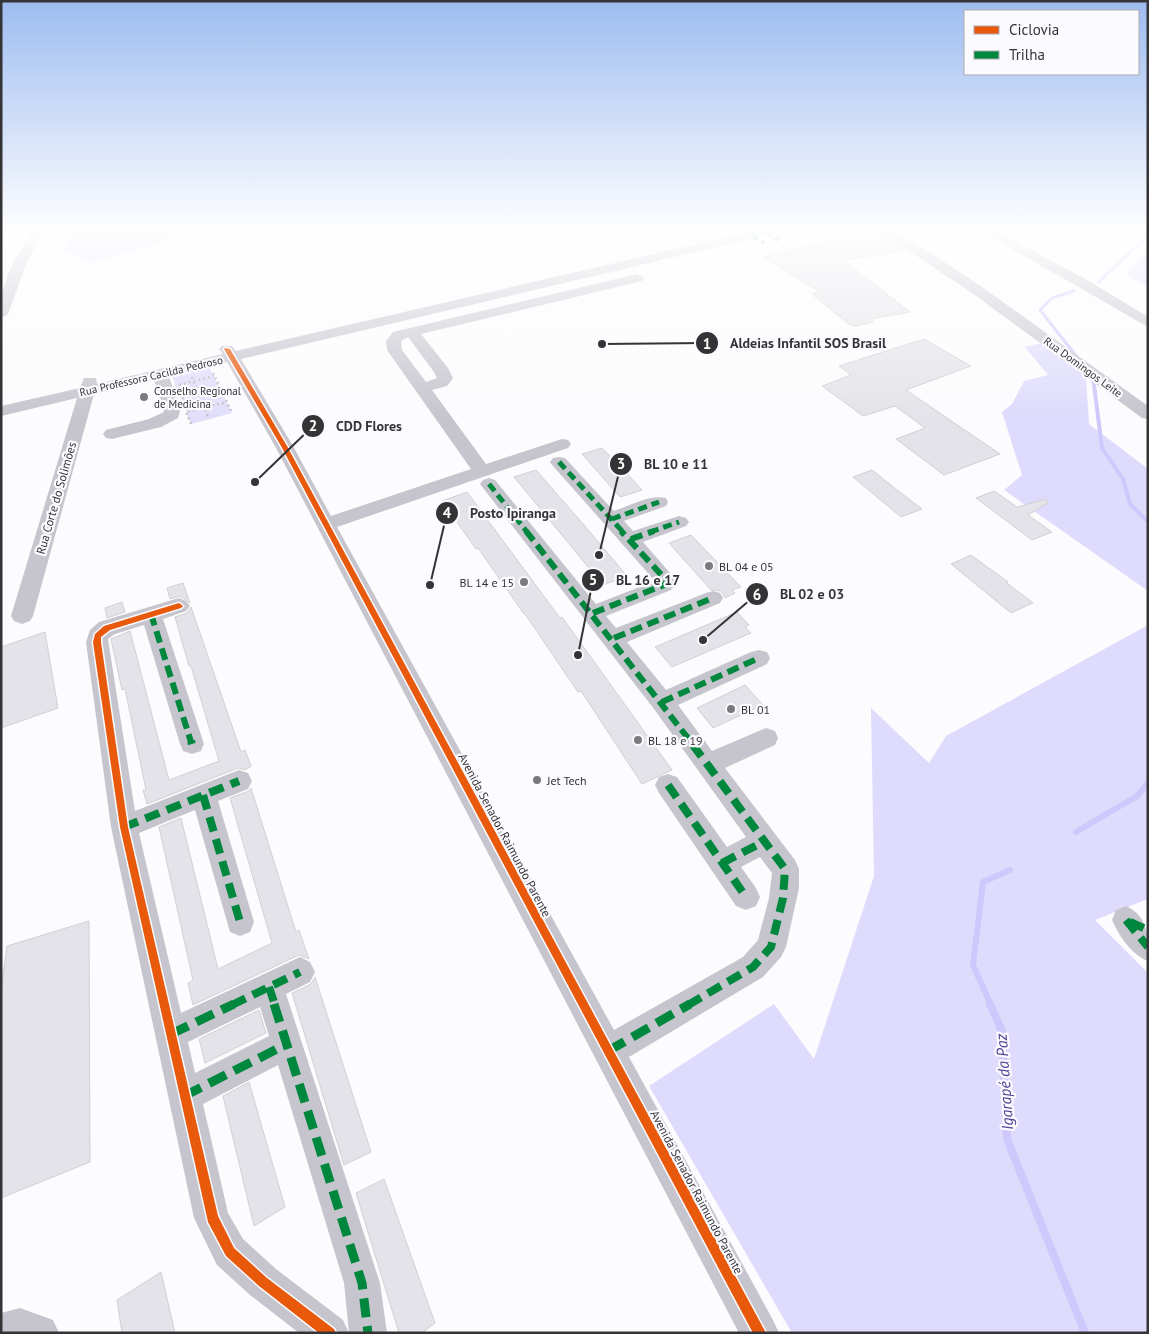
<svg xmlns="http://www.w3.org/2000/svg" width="1149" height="1334" viewBox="0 0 1149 1334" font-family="'PT Sans',sans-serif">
	<rect width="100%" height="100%" fill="#fcfcfe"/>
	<g fill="#e1defb">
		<path d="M1148,249V287L1126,274Z"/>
		<path d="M208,365L232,413L191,424L171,374Z"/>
	</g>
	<g fill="#dedbfc">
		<path d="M72,231H206L94,262L63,252Z"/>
		<path d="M1041,343L1086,375L1089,424L1148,469V591L1004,490L1022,475L1002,412L1012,404L1024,381L1048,375L1025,347Z"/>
		<path d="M1148,625V899L1095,920L1148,973V1333H792L649,1086L774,1004L814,1059L874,876L871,708L929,763L946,736Z"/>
	</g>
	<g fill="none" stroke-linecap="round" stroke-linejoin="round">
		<g stroke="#cec8fc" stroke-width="3">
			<path d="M1099,282L1148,235"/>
			<path d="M1074,291L1052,298L1040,310L1077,357"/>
		</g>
		<path stroke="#cec8fc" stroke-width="4" d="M1093,377L1102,448L1123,479L1130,504L1148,522"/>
		<g stroke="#cec8fc" stroke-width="6">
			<path d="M1076,832L1137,796L1148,783"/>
			<path d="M991,1005L973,965L983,882L1010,870"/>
		</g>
		<path stroke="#cec8fc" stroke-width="8" d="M990,1004L1002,1031L1007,1139L1085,1333"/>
	</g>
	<g fill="#e3e3e9" stroke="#d1d1d3">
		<path d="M835,231H865L880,236L905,251L843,260L910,312L871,319L874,322L855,326L850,325L813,295L814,294L813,293L820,292L765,258H766L765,256L802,247L845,239Z"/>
		<path d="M924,339L971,366L906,390L1000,454L944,475L896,439L925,428L895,406L863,416L822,386L851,375L839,366Z"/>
		<path d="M602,448L620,466L642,490L620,497L582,454Z"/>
		<path d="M536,470L584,525L627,576L603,585L514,477Z"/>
		<path d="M872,470L901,493L922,509L901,517L853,477Z"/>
		<path d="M994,491L1017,507L1046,499L1048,503L1028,515L1052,532L1032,540L976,498Z"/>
		<path d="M467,492L560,618L562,617L672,770L642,784L581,691L578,692L525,614H524L478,548L476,549L442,501Z"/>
		<path d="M691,535L741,587L732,590L735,593L725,598L721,591L711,590L669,543Z"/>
		<path d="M971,555L1008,582L1007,583L1033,603L1011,613L951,564Z"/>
		<path d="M183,583L190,603L180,596L170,599L167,588Z"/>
		<path d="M122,602L125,612L107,618L105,608Z"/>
		<path d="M191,607L241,752L245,750L251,766L245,770L238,768L147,804L143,790H146L125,689L122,690L111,639L130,631L169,780L219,761L191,666H189L175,617L187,613Z"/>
		<path d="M737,612L749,625L745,627L751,633L672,667L655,647Z"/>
		<path d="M45,632L58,708L1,728V647Z"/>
		<path d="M745,685L763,705L713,728L697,708Z"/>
		<path d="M251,788L296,932L299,930L309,959L299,955L193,1005L188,983L193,980L159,827L181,818L218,969L272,943L230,798L249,791Z"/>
		<path d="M89,921L90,1162L1,1198V990L7,946Z"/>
		<path d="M315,977L371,1152L344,1165L292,993L311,984Z"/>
		<path d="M259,1010L266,1033L205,1063L199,1039Z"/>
		<path d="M249,1082L285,1207L254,1226L223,1096Z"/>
		<path d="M384,1179L435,1323L422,1333H399L356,1193Z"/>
		<path d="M161,1272L175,1333H122L117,1300Z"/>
	</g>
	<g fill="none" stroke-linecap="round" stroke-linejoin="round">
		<path stroke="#c4c3c9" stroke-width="2" stroke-dasharray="1 2.5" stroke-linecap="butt" d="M1104,259L1079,247L1136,231"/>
		<g stroke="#c4c3c9" stroke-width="2.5" stroke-dasharray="2 3" stroke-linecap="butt">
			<path d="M213,373L232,413"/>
			<path d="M192,377L209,419"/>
			<path d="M179,385L214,376"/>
			<path d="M182,398L221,388"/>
			<path d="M191,424L186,412L227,402"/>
		</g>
		<g fill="#c6c5ce" fill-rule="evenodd">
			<path d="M32,231H44L27,262L8,314L1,318V294L13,262Z"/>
			<path d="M753,231H774L768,235L241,359L293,446L331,516L471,469L387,350L386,341L393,332L637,274L644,278L642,281L421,334L448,368L453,378L447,386L432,390L486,464L562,439L568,440L571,444L568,448L337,527L614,1030L743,957L758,940L769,898L772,873L760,857L741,867L756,888L760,897L756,906L746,910L736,906L659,793L655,785L659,777L668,774L677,777L727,847L746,837L654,709L480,484L483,480L489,478L495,480L596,604L655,581L553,466L550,462L553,458L559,457L565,458L614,511C629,506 650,494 666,498L668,502L666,506L624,521L633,531L679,516L686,518L689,522L686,526L643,542L677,581L671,590L606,616L616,628L706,593L713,591L720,593L723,598L720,603L627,642L666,690L751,652L759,650L767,652L770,658L767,664L678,705L712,751L766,728L775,731L778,738L775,745L725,768L795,860L799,869V888L786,947L781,957L763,977L629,1057L773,1320L779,1333H739L275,446L227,362L169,376L180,411L178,418L161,427L112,439L106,438L103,434L106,430L149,419L164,412L154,380L94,394L33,616L30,621L22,624L14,621L11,616L77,398L1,416V406L80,388L84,378H96L97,384L223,354L219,349L222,346H232L236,351ZM408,337L434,372L437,378L426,382L402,350L401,341Z"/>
			<path d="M875,231H890L925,249L982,287L1148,406V419L1142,418L972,293L915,255Z"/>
			<path d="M981,231H996L1089,281L1148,317V327Z"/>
			<path d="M179,598L186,601L190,606L186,611L163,619L204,744L201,751L192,754L183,751L180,744L144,625L115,634L108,639L135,811L239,770L248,773L252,781L248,789L218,801L254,922L250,932L240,936L230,932L195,810L139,833L181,1013L300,957L310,962L315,972L310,982L286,994L380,1283L387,1333H299L250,1295L217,1265L194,1218L111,827L86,642L90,630L99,622ZM260,1007L269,1036L195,1073L188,1042ZM278,1065L344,1283L349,1333L343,1320L276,1269L243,1239L228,1213L203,1104Z"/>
			<path d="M1126,906C1149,917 1148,936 1148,961C1132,955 1119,936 1112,920L1116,910Z"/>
			<path d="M20,1308L53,1320L59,1333H1V1313Z"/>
		</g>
		<g stroke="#00873e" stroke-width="4" stroke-dasharray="8 4" stroke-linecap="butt">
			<path d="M765,232L779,240"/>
			<path d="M751,235L764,243"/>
		</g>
		<g stroke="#00873e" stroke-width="5" stroke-dasharray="9 5" stroke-linecap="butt">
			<path d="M559,462L623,532"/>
			<path d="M489,484L527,532"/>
			<path d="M612,519L659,502"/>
			<path d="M650,532L679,522"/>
		</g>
		<g stroke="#00873e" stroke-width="6" stroke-dasharray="12 6" stroke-linecap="butt">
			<path d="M526,531L691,742"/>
			<path d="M631,539L654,531"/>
			<path d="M593,613L664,585L667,581L621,531"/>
			<path d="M151,614L191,742"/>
			<path d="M614,638L713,598"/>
			<path d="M662,702L759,658"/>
		</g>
		<g stroke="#00873e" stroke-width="8" stroke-dasharray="15 8" stroke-linecap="butt">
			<path d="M191,741L192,744"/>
			<path d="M668,785L746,897"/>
			<path d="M203,795L240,922"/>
			<path d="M124,827L239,781"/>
			<path d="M722,863L765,841"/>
			<path d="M1126,920L1148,947"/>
			<path d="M1130,922L1148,930"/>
			<path d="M269,987L275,1005"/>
			<path d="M232,1005L300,972"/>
			<path d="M688,1005L753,967L771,947L783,898L785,869L690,741"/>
		</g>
		<g stroke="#00873e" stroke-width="9" stroke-dasharray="19 9" stroke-linecap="butt">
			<path d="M274,1004L362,1283L368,1333"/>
			<path d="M171,1034L234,1004"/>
			<path d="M608,1051L690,1004"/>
			<path d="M184,1096L287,1044"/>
		</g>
		<g stroke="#fbfbff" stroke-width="3">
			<g id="cycleway">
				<path d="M225,348L230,349L287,446L766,1333H753L281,446L224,349Z"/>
				<path d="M179,603L183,606L181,608L110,630L101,637V642L128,827L218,1216L234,1248L267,1278L334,1329L336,1333H319L259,1286L226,1256L208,1222L120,827L93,642L95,634L104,626Z"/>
			</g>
		</g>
		<use href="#cycleway" fill="#e8590c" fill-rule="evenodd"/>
	</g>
	<linearGradient id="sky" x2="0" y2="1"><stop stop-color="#9dbcf0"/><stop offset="0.55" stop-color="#fefeff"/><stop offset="1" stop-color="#fefeff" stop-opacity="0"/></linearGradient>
	<rect width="1149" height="418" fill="url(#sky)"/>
	<g fill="#7a7a7d" stroke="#fbfbff" stroke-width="2">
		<circle cx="144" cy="397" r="5"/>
		<circle cx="709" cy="566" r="5"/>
		<circle cx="524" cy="582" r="5"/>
		<circle cx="731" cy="709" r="5"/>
		<circle cx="638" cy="740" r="5"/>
		<circle cx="537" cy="780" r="5"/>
	</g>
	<g text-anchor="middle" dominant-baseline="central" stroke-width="4.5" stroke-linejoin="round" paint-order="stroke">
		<g font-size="11" fill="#343437" stroke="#fbfbff">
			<text transform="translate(1083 367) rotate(36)">Rua Domingos Leite</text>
			<text transform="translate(151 376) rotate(-13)">Rua Professora Cacilda Pedroso</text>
		</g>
		<g font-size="11" fill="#343437" stroke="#fbfbff" text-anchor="start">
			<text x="154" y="391">Conselho Regional<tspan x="154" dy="13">de Medicina</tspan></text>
		</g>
		<g font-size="12" fill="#343437" stroke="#fbfbff">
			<text transform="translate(56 498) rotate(-74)">Rua Corte do Solimões</text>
			<text transform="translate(505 835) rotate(62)">Avenida Senador Raimundo Parente</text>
			<text transform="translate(697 1192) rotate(62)">Avenida Senador Raimundo Parente</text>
		</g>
		<g font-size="12" fill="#343437" stroke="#fbfbff" text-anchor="start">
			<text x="719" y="566">BL 04 e 05</text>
			<text x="514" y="582" text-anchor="end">BL 14 e 15</text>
			<text x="741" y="709">BL 01</text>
			<text x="648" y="740">BL 18 e 19</text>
			<text x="547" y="780">Jet Tech</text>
		</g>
		<g font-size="16" font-style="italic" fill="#524095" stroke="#fbfbff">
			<text transform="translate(1004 1082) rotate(-94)">Igarapé da Paz</text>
		</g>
	</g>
	<path fill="none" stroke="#343437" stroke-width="2" d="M602 344L707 343M255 482L313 426M599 555L621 464M430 585L447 513M578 655L593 580M703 640L757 594"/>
	<g fill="#343437" stroke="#fbfbff" stroke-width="2">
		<circle cx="602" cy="344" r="5"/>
		<circle cx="255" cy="482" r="5"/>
		<circle cx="599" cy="555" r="5"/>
		<circle cx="430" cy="585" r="5"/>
		<circle cx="578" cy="655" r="5"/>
		<circle cx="703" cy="640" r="5"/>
		<circle cx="707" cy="343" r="12"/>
		<circle cx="313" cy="426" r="12"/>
		<circle cx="621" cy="464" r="12"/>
		<circle cx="447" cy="513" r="12"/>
		<circle cx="593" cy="580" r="12"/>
		<circle cx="757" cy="594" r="12"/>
	</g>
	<g font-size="15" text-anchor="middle" font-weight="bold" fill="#fff">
		<text x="707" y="349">1</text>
		<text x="313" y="431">2</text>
		<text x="621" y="469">3</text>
		<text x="447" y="518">4</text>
		<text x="593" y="585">5</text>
		<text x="757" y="600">6</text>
	</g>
	<g font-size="14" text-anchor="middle" font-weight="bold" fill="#343437" stroke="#fbfbff" stroke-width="4.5" stroke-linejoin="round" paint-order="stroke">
		<text x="808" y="348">Aldeias Infantil SOS Brasil</text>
		<text x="369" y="431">CDD Flores</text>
		<text x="676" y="469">BL 10 e 11</text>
		<text x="513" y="518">Posto Ipiranga</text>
		<text x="648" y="585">BL 16 e 17</text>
		<text x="812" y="599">BL 02 e 03</text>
	</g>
	<rect width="1149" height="1334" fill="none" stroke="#343437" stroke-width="5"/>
	<rect x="964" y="10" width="175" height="65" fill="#fbfbff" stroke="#ababaf"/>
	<rect x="974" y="26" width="25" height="8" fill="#e8590c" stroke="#ababaf"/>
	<text x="1009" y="35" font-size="15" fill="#343437">Ciclovia</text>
	<rect x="974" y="51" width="25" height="8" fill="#00873e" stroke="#ababaf"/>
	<text x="1009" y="60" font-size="15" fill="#343437">Trilha</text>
</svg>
